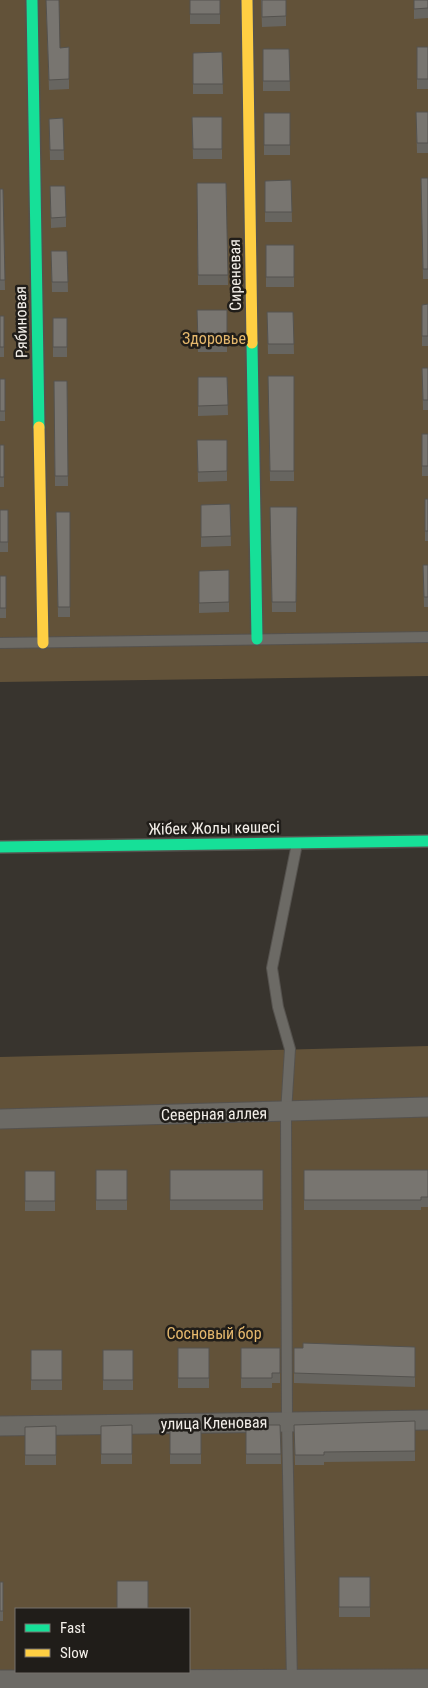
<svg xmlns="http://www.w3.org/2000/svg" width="428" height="1688" viewBox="0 0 428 1688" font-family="'Roboto Condensed',sans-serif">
	<rect width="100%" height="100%" fill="#38342e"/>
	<g fill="#625239" fill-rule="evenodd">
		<path d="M0,0H428V676L0,682Z"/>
		<path d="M428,1046V1688H0V1057ZM16,1609H189V1672H16Z"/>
	</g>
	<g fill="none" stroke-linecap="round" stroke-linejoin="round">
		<g stroke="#55524e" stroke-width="12">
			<g id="lane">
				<path d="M0,643L428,637"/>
				<path d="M292,1682L287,1422L286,1113L290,1049L278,1007L272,968L297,844"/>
			</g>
		</g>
		<g stroke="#55524e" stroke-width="21">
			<g id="street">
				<path d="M0,1119L428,1107"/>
				<path d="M0,1426L428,1420"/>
				<path d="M0,1680L428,1679"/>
			</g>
		</g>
		<g stroke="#55524e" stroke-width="14">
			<g id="fast">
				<path d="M32,0L39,427"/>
				<path d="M252,343L257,639"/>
				<path d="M0,847L428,841"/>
			</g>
		</g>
		<g stroke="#55524e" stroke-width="14">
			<g id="slow">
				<path d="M247,0L252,343"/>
				<path d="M39,427L43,643"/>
			</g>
		</g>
		<use href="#lane" stroke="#6c6a65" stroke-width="10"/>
		<use href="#street" stroke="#6c6a65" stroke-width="19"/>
		<use href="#fast" stroke="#16e098" stroke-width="11"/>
		<use href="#slow" stroke="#ffcf43" stroke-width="11"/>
	</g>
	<g fill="#676560">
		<path d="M46,0L69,79V89L49,90Z"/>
		<rect x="190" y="0" width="30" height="24"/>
		<path d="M261,0H286V26L262,27Z"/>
		<path d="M414,0H428V18L414,19Z"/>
		<rect x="417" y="47" width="11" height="42"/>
		<path d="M263,49H289L290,91H263Z"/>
		<path d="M222,52L223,94H193V53Z"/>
		<path d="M416,112H428V153H417Z"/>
		<rect x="264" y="113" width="26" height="42"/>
		<path d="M192,117H222V159H193Z"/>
		<path d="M63,118L64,160H50L49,119Z"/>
		<path d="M421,178H428V279H423Z"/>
		<path d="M291,180L292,222H265V181Z"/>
		<path d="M197,183H226L228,285H198Z"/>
		<path d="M50,186L66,217V227L51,228Z"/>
		<path d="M0,189H3L5,290H0Z"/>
		<rect x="266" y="245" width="28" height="42"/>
		<path d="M51,251H67L68,292H52Z"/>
		<path d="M428,304V346H422V305Z"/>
		<path d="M197,310H227V352H198Z"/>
		<path d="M267,312H293L294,354H268Z"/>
		<rect x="0" y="316" width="4" height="41"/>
		<rect x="53" y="318" width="14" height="39"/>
		<path d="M422,368H428V410H423Z"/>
		<path d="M268,376H294V481H270Z"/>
		<path d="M198,377H227L228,415L198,416Z"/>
		<rect x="0" y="379" width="5" height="42"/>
		<path d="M54,381H67L68,486H55Z"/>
		<rect x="422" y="434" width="6" height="42"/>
		<path d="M197,440H227V481L198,482Z"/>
		<rect x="0" y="445" width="4" height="42"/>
		<rect x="425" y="499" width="3" height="42"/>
		<path d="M230,504L231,546L201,547V505Z"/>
		<path d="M270,507H297L296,612H272Z"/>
		<rect x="0" y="510" width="8" height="42"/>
		<path d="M56,512H70V617H58Z"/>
		<path d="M423,565H428V607H424Z"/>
		<path d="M229,570V612L199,613V571Z"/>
		<rect x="0" y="576" width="6" height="42"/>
		<rect x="96" y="1170" width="31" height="40"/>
		<rect x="170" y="1170" width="93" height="40"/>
		<path d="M304,1170H428V1207H421V1210H304Z"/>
		<rect x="25" y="1171" width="30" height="40"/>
		<path d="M415,1347V1387L294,1383V1348Z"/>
		<rect x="178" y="1348" width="31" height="40"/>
		<path d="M241,1348H280V1383H272V1388H241Z"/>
		<rect x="31" y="1350" width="31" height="40"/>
		<rect x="103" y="1350" width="30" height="40"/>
		<path d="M415,1421V1461L324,1462V1465H295L294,1425Z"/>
		<path d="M201,1424V1464H170V1425Z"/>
		<path d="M132,1425V1464H101V1426Z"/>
		<path d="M246,1425H280L281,1464H246Z"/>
		<path d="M56,1426V1465H25V1427Z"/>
		<rect x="339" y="1577" width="31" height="40"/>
		<rect x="0" y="1582" width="3" height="39"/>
	</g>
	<g fill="#787570" stroke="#54524e">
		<path d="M46,0H59L60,48L69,47V79L49,80Z"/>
		<rect x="190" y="0" width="30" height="14"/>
		<path d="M262,0H286V16L262,17Z"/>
		<path d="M414,0H428V8L414,9Z"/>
		<rect x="417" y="47" width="11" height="32"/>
		<path d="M263,49H289L290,81H263Z"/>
		<path d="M222,52L223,84H193V53Z"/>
		<path d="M416,112H428V143H417Z"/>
		<rect x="264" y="113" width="26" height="32"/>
		<path d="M192,117H222V149H193Z"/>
		<path d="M63,118L64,150H50L49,119Z"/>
		<path d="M421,178H428V269H423Z"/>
		<path d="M291,180L292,212H265V181Z"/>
		<path d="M197,183H226L228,275H198Z"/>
		<path d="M50,186H65L66,217L51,218Z"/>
		<path d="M0,189H3L5,280H0Z"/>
		<rect x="266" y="245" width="28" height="32"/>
		<path d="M51,251H67L68,282H52Z"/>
		<path d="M428,304V336H422V305Z"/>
		<path d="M197,310H227V342H198Z"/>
		<path d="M267,312H293L294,344H268Z"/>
		<rect x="0" y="316" width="4" height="31"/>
		<rect x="53" y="318" width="14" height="29"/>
		<path d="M422,368H428V400H423Z"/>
		<path d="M268,376H294V471H270Z"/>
		<path d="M198,377H227L228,405L198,406Z"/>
		<rect x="0" y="379" width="5" height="32"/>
		<path d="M54,381H67L68,476H55Z"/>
		<rect x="422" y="434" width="6" height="32"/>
		<path d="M197,440H227V471L198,472Z"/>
		<rect x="0" y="445" width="4" height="32"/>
		<rect x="425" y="499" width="3" height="32"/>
		<path d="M230,504L231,536L201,537V505Z"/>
		<path d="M270,507H297L296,602H272Z"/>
		<rect x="0" y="510" width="8" height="32"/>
		<path d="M56,512H70V607H58Z"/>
		<path d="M423,565H428V597H424Z"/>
		<path d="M229,570V602L199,603V571Z"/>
		<rect x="0" y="576" width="6" height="32"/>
		<rect x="96" y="1170" width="31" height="30"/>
		<rect x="170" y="1170" width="93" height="30"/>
		<path d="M304,1170H428V1197H421V1200H304Z"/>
		<rect x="25" y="1171" width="30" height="30"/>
		<path d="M303,1343L415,1347V1377L294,1373V1348H303Z"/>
		<rect x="178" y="1348" width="31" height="30"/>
		<path d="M241,1348H280V1373H272V1378H241Z"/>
		<rect x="31" y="1350" width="31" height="30"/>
		<rect x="103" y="1350" width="30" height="30"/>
		<path d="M415,1421V1451L324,1452V1455H295L294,1425Z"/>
		<path d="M201,1424V1454H170V1425Z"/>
		<path d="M132,1425V1454H101V1426Z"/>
		<path d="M246,1425H280L281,1454H246Z"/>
		<path d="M56,1426V1455H25V1427Z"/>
		<rect x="339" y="1577" width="31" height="30"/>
		<rect x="117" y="1581" width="31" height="28"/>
		<rect x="0" y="1582" width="3" height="29"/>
	</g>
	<g text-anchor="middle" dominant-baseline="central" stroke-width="5" stroke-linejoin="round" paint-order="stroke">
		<g font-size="16" fill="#f3efe9" stroke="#201d19">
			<text transform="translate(235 275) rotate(-91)">Сиреневая</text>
			<text transform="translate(21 322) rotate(-91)">Рябиновая</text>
			<text transform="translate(214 828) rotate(-1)">Жібек Жолы көшесі</text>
			<text transform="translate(214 1114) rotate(-1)">Северная аллея</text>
			<text transform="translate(214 1423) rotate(-1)">улица Кленовая</text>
		</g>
		<g font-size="16" fill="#e5b86d" stroke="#201d19">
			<text x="214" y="338">Здоровье</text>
			<text x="214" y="1333">Сосновый бор</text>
		</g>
	</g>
	<rect x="15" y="1608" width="175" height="65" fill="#201d19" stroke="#74716c"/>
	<rect x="25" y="1624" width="25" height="8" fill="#16e098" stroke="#74716c"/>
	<text x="60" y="1633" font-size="15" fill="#f3efe9">Fast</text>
	<rect x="25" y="1649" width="25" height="8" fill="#ffcf43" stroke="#74716c"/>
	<text x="60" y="1658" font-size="15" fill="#f3efe9">Slow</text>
</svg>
